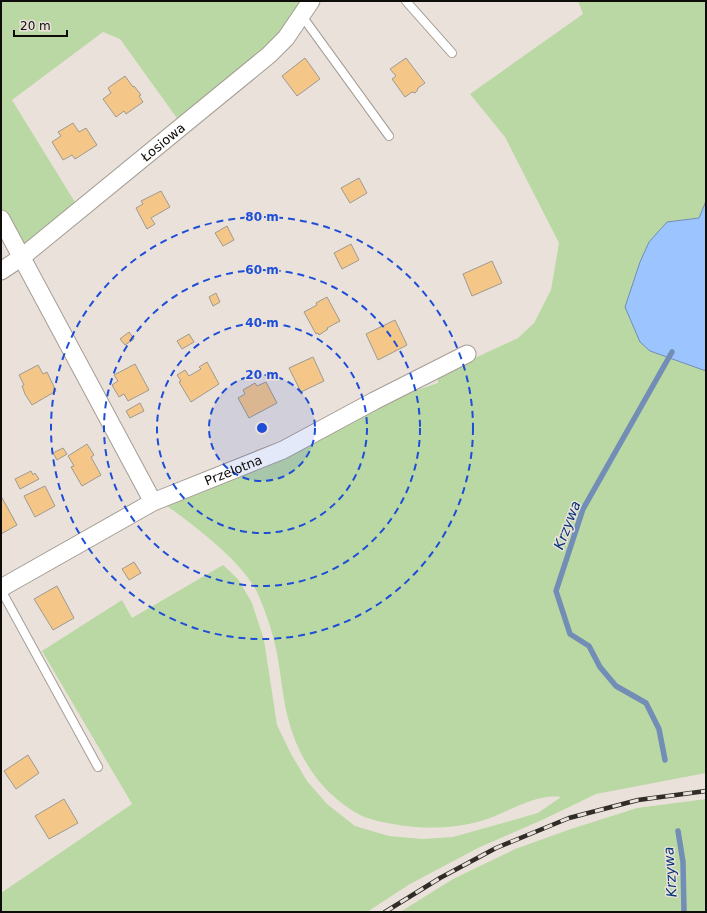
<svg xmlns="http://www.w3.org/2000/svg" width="707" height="913" viewBox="0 0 707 913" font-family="'DejaVu Sans',sans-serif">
	<rect width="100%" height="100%" fill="#eae2da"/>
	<g fill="#bad8a4">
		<path d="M1,1H304L282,33L179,121L120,39L103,32L12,100L78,207L24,245L1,212Z"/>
		<path d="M578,1H706V773L596,794L540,821L480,847L410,884L367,912H1V893L132,804L42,651L122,600L132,618L223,565L238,579L252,603L264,640L277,725L291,754L307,781L327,804L355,826L389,836L423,839L453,837L538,813L561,797C535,793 506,814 481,821C457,828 430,829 406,826C396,825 370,820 362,816C323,796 298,759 288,718C282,695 281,672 276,649C272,630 265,610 257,592C241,560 192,524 163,503L384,401L438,383V375L518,338L534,323L551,290L559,243L505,137L470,94L583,14Z"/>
		<path d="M706,799V912H400L453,879L515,849L571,829L637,808Z"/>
	</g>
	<path fill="#9cc4ff" stroke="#728db6" d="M706,201V371L650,351L640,342L625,307L640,262L649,242L667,222L699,218Z"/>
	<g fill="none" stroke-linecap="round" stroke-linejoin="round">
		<g stroke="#728db6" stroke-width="5.5">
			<path d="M665,760L659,729L646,703L616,686L600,667L589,646L570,634L556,591L583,509L672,352"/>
			<path d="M678,831L683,862L684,912"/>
		</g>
	</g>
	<g fill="#f4c788" stroke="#9f9991">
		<path d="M305,58L320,79L297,96L282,76Z"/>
		<path d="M406,58L425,83L418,88L417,91L415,93L412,92L405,97L392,79L396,76L390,69Z"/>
		<path d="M125,76L133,87L134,86L141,95L139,96L143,102L126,114L124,111L116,117L103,99L111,93L108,88Z"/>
		<path d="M73,123L79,132L86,128L97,145L75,159L72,155L63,160L52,142L61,136L58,132Z"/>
		<path d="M359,178L367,193L350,203L341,188Z"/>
		<path d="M161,191L170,207L151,218L155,224L147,229L136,208L143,204L141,201Z"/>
		<path d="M227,226L234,240L223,246L215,233Z"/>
		<path d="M351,244L359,260L342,269L334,253Z"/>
		<path d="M492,261L502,283L472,296L463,274Z"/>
		<path d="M216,293L220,302L213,306L209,297Z"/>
		<path d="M327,297L340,321L327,328L328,329L319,335L318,333L316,334L304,312L317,305L316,303Z"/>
		<path d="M395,320L407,345L378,360L366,334Z"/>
		<path d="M129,332L134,339L125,345L120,339Z"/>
		<path d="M189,334L194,342L182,349L177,341Z"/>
		<path d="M313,357L324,381L301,392L289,368Z"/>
		<path d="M207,362L219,384L191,402L179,382L181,381L177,375L185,370L189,376L201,369L199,367Z"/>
		<path d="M135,364L149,390L128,401L124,394L119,397L112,385L118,381L114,375Z"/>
		<path d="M38,365L43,374L47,372L56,391L32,405L25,394L22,386L24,385L19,375Z"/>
		<path d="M266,382L277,403L249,418L238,398L245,394L243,390L255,383L257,386Z"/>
		<path d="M140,403L144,411L130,418L126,411Z"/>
		<path d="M87,444L94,455L91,457L101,475L82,486L71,467L74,466L68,456Z"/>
		<path d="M63,448L67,454L57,460L53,453Z"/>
		<path d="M31,471L33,475L35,473L39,479L20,489L15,479Z"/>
		<path d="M45,486L55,506L35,517L24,496Z"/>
		<path d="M1,496L17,525L1,534Z"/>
		<path d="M134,562L141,573L129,580L122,569Z"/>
		<path d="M57,586L74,618L53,630L34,599Z"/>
		<path d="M28,755L39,773L16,789L4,771Z"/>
		<path d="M64,799L78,823L49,839L35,816Z"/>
	</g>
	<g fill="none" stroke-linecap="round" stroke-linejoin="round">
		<g stroke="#a49d95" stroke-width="10">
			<g id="lane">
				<path d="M406,1L452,53"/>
				<path d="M302,16L389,136"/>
				<path d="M1,590L98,767"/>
			</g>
		</g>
		<g stroke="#a49d95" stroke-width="19">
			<g id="street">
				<path d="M1,219L153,502"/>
				<path id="s1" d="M1,271L22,257L269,55L286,38L311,1"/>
				<path id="s2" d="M1,588L153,502L283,450L374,401L467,354"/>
			</g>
		</g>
		<use href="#lane" stroke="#fff" stroke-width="8"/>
		<use href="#street" stroke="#fff" stroke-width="17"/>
		<g stroke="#302d29" stroke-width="4.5">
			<path id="rail" d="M385,912L440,878L496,848L569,818L638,800L706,791"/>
		</g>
		<use href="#rail" stroke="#eae2da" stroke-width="3" stroke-dasharray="9" stroke-linecap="butt"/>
	</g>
	<circle cx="262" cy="428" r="53" fill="#1d4ed8" fill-opacity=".12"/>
	<g fill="none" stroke="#1d4ed8" stroke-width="2" stroke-dasharray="7 5">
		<circle cx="262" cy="428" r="53"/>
		<circle cx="262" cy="428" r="105"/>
		<circle cx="262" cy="428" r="158"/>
		<circle cx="262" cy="428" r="211"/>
	</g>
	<g text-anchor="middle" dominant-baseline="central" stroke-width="3" stroke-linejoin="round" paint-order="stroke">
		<g font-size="13" fill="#0f0d0a" stroke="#eae2da">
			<text stroke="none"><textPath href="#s1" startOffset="207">Łosiowa</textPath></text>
			<text stroke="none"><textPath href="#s2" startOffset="261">Przelotna</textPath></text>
		</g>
		<g font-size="14" font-style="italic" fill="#043679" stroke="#eae2da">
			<text transform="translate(567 525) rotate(-69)">Krzywa</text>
			<text transform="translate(670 872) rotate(-94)">Krzywa</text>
		</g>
	</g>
	<circle cx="262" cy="428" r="6" fill="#1d4ed8" stroke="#eae2da" stroke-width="2"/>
	<g font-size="12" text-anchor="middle" font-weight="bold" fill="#1d4ed8" stroke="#eae2da" stroke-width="3" stroke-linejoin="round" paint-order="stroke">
		<text x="262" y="221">80 m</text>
		<text x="262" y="274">60 m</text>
		<text x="262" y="327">40 m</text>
		<text x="262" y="379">20 m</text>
	</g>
	<rect width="707" height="913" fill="none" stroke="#0f0d0a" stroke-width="4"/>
	<path d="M14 30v6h53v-6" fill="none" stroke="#0f0d0a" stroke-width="2"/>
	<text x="20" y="30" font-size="12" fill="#0f0d0a" stroke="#eae2da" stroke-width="3" paint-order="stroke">20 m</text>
</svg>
